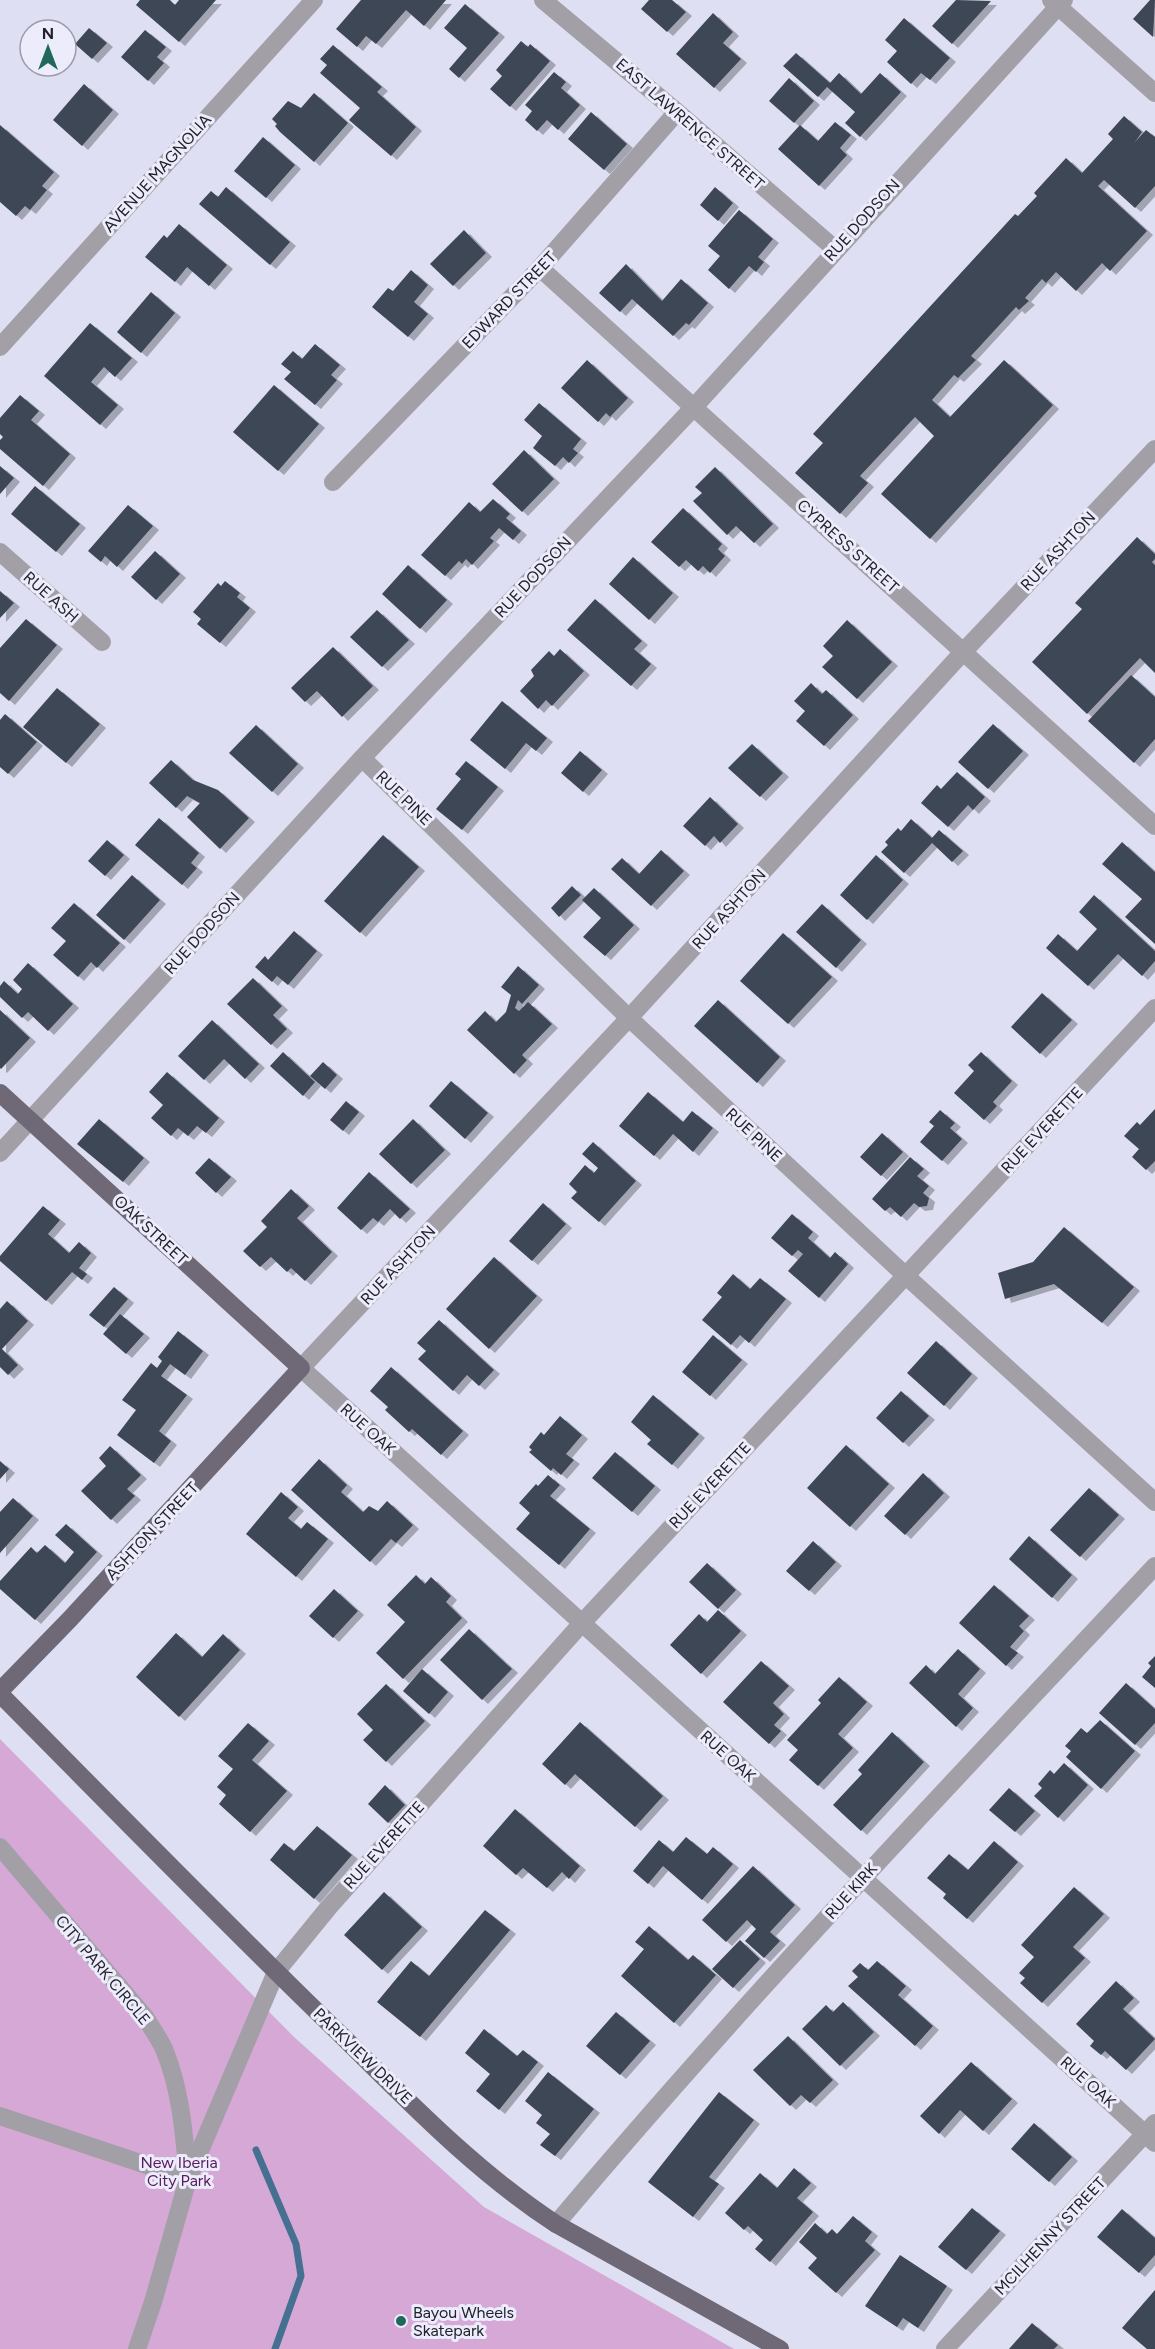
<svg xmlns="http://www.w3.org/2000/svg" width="1155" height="2349" viewBox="0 0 1155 2349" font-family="Figtree,sans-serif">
	<defs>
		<filter id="shadow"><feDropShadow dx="6" dy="4" stdDeviation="0" flood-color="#0004"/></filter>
	</defs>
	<rect width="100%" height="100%" fill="#dedff2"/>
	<path fill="#d5a8d5" d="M0,1739L294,2037L484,2207L734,2349H0Z"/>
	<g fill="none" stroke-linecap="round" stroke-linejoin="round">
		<path stroke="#467091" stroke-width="7" d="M256,2150L296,2244L301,2276L275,2349"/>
	</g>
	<g fill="#3e4654" filter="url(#shadow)">
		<path d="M140,0H170L175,5L179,0H216L179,42L136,5Z"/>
		<path d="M361,0H446L424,26L406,10L376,44L366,36L357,47L336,29Z"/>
		<path d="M649,0H672L686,12L667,32L641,9Z"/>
		<path d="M956,0L991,1L952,44L932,26Z"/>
		<path d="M1150,0H1155L1153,37L1133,19Z"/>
		<path d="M465,4L499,33L459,78L449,69L467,48L444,28Z"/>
		<path d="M713,13L733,32L723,43L741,59L714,88L676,54Z"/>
		<path d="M904,18L950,58L930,80L921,73L911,84L887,62L897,51L885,40Z"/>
		<path d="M89,28L107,43L92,59L75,44Z"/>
		<path d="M145,30L166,47L157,57L164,63L148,81L121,57Z"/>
		<path d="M521,41L528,47L530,44L550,61L510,107L490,89L502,76L496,70Z"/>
		<path d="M333,45L382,87L377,92L416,127L391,156L349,120L360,108L320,73L327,65L320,59Z"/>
		<path d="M796,53L830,83L839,73L861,94L880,73L901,92L860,137L845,123L855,112L827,87L818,97L783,66Z"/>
		<path d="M554,72L566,82L561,88L580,105L558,130L547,120L537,131L525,120L532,111L525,105Z"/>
		<path d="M789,78L814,101L794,123L769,101Z"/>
		<path d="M84,84L113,110L82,146L53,120Z"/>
		<path d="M314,93L348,123L314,162L280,132L275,126L277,124L272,119L288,101L301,108Z"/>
		<path d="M591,112L627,144L604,170L568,139Z"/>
		<path d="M1124,116L1142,132L1135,142L1146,130L1155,137V186L1135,208L1104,180L1098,186L1147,231L1110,271L1102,263L1076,291L1056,272L1046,283L1042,279L1025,298L1029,301L1019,310L1016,307L971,356L976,360L958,378L954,375L932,400L950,417L1004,360L1053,405L930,539L881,494L934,436L915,417L860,476L868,483L840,514L795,473L823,443L813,434L1015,214L1018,216L1037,196L1034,193L1066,158L1082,173L1113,139L1108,134Z"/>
		<path d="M835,122L851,135L840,148L847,155L819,186L778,149L800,125L818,141Z"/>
		<path d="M0,125L54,172L42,186L47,190L30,210L25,206L16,216L0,202Z"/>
		<path d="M263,137L295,165L266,198L234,171Z"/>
		<path d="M226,187L290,242L270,265L199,204L211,191L218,197Z"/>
		<path d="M715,187L733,203L718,221L700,205Z"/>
		<path d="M739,210L773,239L758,257L764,262L756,272L749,266L729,289L708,270L720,256L708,246Z"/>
		<path d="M179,224L227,265L209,286L187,267L175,282L145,257L164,235L167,238Z"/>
		<path d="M464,230L486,253L453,286L430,264Z"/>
		<path d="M626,264L662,301L681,279L708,303L689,325L686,323L673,336L632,299L620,312L599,293Z"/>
		<path d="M411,270L428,285L414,302L428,314L408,337L372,307L388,288L393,291Z"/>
		<path d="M151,292L175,313L141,353L117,332Z"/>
		<path d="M90,323L132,358L115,377L104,367L91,382L118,405L100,425L44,376Z"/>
		<path d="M315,344L340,365L331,375L337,380L315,405L284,379L291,372L281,364L293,351L302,359Z"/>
		<path d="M587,360L628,398L610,417L606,413L598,422L561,388Z"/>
		<path d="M274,385L319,424L278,471L233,432Z"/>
		<path d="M20,395L39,411L31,420L70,454L43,486L0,449V440L3,437L0,434V418Z"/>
		<path d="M539,403L581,439L573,449L578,453L569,463L563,457L555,466L533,448L542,436L524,420Z"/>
		<path d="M524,450L554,479L522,512L492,484Z"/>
		<path d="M0,466L14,478L0,494Z"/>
		<path d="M715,467L773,524L754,543L736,526L727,535L693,501L702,493L695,487Z"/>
		<path d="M35,486L80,524L56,552L11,514Z"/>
		<path d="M493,499L510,514L506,518L521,531L513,540L499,528L490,538L494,541L472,565L466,559L462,564L459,561L445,576L421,555L469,502L480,512Z"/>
		<path d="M128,505L153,526L117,567L105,556L101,562L88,551Z"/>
		<path d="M683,508L722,544L718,549L725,556L710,573L703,566L698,571L686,560L679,567L651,542Z"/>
		<path d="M1137,537L1155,554V559L1152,562L1155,565V673L1140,658L1087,714L1032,662L1082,609L1075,603Z"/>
		<path d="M155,551L180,574L156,600L131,577Z"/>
		<path d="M633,557L673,593L649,620L609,584Z"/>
		<path d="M408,565L447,600L420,629L382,594Z"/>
		<path d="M225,581L240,593L237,597L250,608L220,643L197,624L201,619L193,612L218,583L221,586Z"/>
		<path d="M0,591L14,603L0,618Z"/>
		<path d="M595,599L642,641L634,649L651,664L631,686L567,630Z"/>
		<path d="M377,610L409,640L382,667L350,637Z"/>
		<path d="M26,619L57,645L9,701L0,693V648Z"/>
		<path d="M847,620L892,662L857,699L822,667L833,656L823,646Z"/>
		<path d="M333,647L373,686L342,717L317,691L305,702L291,688Z"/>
		<path d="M560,649L584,671L552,706L546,700L538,709L520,691L534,676L531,670L549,651L554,656Z"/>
		<path d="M1131,675L1155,697V739L1134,763L1088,721Z"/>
		<path d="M811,683L822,694L826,690L853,715L824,746L796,721L805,711L794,701Z"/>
		<path d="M57,688L100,724L66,763L23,727Z"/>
		<path d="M502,701L547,738L536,751L526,743L505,769L470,740Z"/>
		<path d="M5,714L37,742L8,774L0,767V720Z"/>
		<path d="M993,724L1023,751L988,789L958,762Z"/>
		<path d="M256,725L298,764L272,792L229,753Z"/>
		<path d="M752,744L783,773L760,797L728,768Z"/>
		<path d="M580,751L602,770L583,792L561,773Z"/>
		<path d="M171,760L193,780L218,790L249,818L220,849L187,817L200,803L187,796L176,808L149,783Z"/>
		<path d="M466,761L498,787L462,830L436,809L461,779L455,774Z"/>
		<path d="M957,772L985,797L973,810L968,805L948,827L921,803L937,785L941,789Z"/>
		<path d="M710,797L738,824L720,843L714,836L705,846L683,826Z"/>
		<path d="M159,818L199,853L191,863L197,868L182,885L135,845Z"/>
		<path d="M911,819L932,838L939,830L963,851L952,862L932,843L904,873L881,852L888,845L885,842L898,828L901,831Z"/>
		<path d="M383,835L419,867L360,933L324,901Z"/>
		<path d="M107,840L124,855L105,876L88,861Z"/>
		<path d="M1122,842L1155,872V944L1125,917L1142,899L1102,864Z"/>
		<path d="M661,850L684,871L651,906L611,869L622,858L639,874Z"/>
		<path d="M876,855L903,880L867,920L840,895Z"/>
		<path d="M132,875L160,900L124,940L96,915Z"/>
		<path d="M572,886L581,895L559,917L551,908Z"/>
		<path d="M594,888L634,925L605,956L583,937L601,918L582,900Z"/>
		<path d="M1094,895L1155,951V961L1142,976L1118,954L1088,986L1046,948L1058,934L1077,951L1097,929L1079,912Z"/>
		<path d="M74,903L120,943L97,968L91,962L78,977L53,955L66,941L51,928Z"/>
		<path d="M822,904L861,940L836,968L796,932Z"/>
		<path d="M294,931L317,951L288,985L277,976L272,982L255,967L265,956L268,960Z"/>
		<path d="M783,933L832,977L788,1024L740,981Z"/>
		<path d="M28,963L73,1004L48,1031L28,1012L22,1018L0,997V986L4,981L18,994L22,989L13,980Z"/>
		<path d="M518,966L539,985L522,1004L518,1000L515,1008L519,1011L528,1002L552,1024L522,1055L527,1060L514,1074L467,1030L485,1011L496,1022L506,1012L511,995L501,987Z"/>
		<path d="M253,978L282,1006L273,1015L287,1029L271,1045L227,1004Z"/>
		<path d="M1042,993L1072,1020L1040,1054L1011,1027Z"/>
		<path d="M718,1000L780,1057L757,1083L694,1026Z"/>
		<path d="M0,1010L30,1038L1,1069L0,1068Z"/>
		<path d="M212,1020L259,1064L245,1079L224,1059L204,1080L178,1056Z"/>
		<path d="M283,1052L315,1082L303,1096L270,1066Z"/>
		<path d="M981,1052L1012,1081L993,1102L997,1106L984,1120L954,1093L974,1071L968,1065Z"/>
		<path d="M323,1062L337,1075L325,1089L310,1076Z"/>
		<path d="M167,1072L219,1118L206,1133L197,1126L188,1136L178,1128L171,1136L151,1118L163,1105L149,1092Z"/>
		<path d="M451,1081L488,1113L465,1139L429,1106Z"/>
		<path d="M648,1092L683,1122L692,1111L713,1128L693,1152L673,1134L654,1156L619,1126Z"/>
		<path d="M346,1101L359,1112L343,1131L330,1120Z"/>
		<path d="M1155,1109V1161L1146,1170L1132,1157L1139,1149L1124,1136L1137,1122L1140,1125Z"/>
		<path d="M940,1110L955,1123L950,1128L962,1139L942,1161L920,1142L934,1126L929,1122Z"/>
		<path d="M99,1119L144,1158L123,1182L77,1144Z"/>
		<path d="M413,1119L445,1150L411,1184L379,1154Z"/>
		<path d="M882,1133L903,1152L881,1176L860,1157Z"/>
		<path d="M593,1142L636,1181L599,1222L571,1198L577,1192L569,1184L585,1165L594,1173L598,1168L582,1154Z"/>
		<path d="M910,1157L924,1169L917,1176L929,1186L923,1193L929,1198L927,1206L919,1207L914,1203L901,1217L890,1207L885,1211L872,1199Z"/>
		<path d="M209,1158L231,1177L216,1193L195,1173Z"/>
		<path d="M369,1172L410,1209L400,1219L390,1209L378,1222L373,1218L361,1230L337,1208Z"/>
		<path d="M291,1189L309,1206L297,1218L332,1252L305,1281L291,1268L287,1272L271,1257L260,1267L243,1251L267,1227L261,1221Z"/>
		<path d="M543,1203L566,1224L532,1261L509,1241Z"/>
		<path d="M43,1206L60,1220L48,1234L69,1253L79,1242L91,1253L79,1268L87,1274L82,1280L72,1272L46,1301L0,1261V1256Z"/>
		<path d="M792,1214L813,1232L808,1238L830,1258L835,1252L848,1264L819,1298L788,1271L803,1254L798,1250L792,1256L771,1238Z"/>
		<path d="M1064,1227L1134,1287L1102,1323L1054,1284L1005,1299L998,1273L1033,1262Z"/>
		<path d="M494,1257L537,1296L489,1349L446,1309Z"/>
		<path d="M733,1274L750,1289L760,1278L786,1299L749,1343L740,1335L731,1345L702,1320L722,1297L717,1293Z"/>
		<path d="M114,1287L128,1299L104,1327L89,1315Z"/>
		<path d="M7,1301L28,1321L2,1349L18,1365L8,1375L0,1367V1309Z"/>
		<path d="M120,1314L144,1334L126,1354L103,1334Z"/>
		<path d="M439,1320L494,1370L479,1386L467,1375L453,1391L418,1359L426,1351L417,1343Z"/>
		<path d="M178,1331L203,1351L185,1375L170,1364L161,1376L187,1395L159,1431L171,1441L154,1463L117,1435L136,1410L122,1400L151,1363L157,1368L162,1361L158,1357Z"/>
		<path d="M713,1335L742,1360L710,1396L682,1372Z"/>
		<path d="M936,1341L972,1374L944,1406L907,1373Z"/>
		<path d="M391,1367L463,1431L441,1455L412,1429L409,1432L385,1410L388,1407L370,1391Z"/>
		<path d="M901,1391L929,1416L903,1443L876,1418Z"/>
		<path d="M653,1395L699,1434L672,1465L647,1444L651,1440L631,1422Z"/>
		<path d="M560,1416L582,1435L566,1454L574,1460L561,1475L553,1468L551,1471L529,1452L532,1450L529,1447L541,1432L544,1435Z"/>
		<path d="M846,1445L889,1484L850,1527L807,1488Z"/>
		<path d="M110,1446L141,1475L127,1489L135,1496L111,1520L81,1491L106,1466L99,1458Z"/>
		<path d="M615,1452L655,1486L632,1512L592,1478Z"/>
		<path d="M319,1459L347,1485L341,1492L363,1512L369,1506L378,1511L387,1501L413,1525L396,1543L391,1539L370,1562L291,1490Z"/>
		<path d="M0,1461L9,1469L0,1479Z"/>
		<path d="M923,1473L944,1493L905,1535L884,1516Z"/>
		<path d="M548,1475L560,1485L550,1496L590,1529L559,1565L516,1529L530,1513L519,1503L536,1484L538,1486Z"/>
		<path d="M1089,1488L1119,1515L1080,1557L1050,1530Z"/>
		<path d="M281,1492L298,1507L288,1518L301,1529L307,1522L328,1539L296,1577L246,1534Z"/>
		<path d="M13,1498L33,1516L0,1553V1512Z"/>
		<path d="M66,1524L97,1552L35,1620L0,1589V1581L31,1547L37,1553L45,1545L65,1563L74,1552L55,1535Z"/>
		<path d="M1029,1536L1072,1575L1052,1598L1009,1559Z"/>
		<path d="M813,1541L836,1562L809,1591L786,1571Z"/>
		<path d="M707,1563L736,1590L718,1609L689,1582Z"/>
		<path d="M416,1575L425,1584L431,1577L451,1596L446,1602L462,1618L403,1679L376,1653L405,1622L387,1605Z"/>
		<path d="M994,1585L1029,1616L1019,1626L1024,1631L1010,1647L1018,1653L1006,1666L959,1623Z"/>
		<path d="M334,1589L358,1611L333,1638L309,1616Z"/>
		<path d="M718,1610L741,1631L701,1674L670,1645L699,1614L707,1622Z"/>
		<path d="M469,1629L512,1669L482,1700L440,1660Z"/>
		<path d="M176,1633L202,1657L223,1634L240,1650L179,1717L136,1677Z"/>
		<path d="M958,1649L980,1669L958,1694L973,1708L956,1727L909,1683L926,1665L935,1674Z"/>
		<path d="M1155,1656V1688L1142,1677L1151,1666L1148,1663Z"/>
		<path d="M761,1661L789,1686L773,1703L784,1714L774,1725L781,1731L769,1744L723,1702Z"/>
		<path d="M422,1669L448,1692L429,1714L403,1691Z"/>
		<path d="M839,1677L867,1702L838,1734L853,1748L818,1786L789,1760L798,1750L787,1740L821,1703L818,1700Z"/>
		<path d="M1126,1683L1155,1709V1723L1135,1745L1099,1713Z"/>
		<path d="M386,1684L425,1721L386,1762L363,1740L373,1730L357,1714Z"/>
		<path d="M1100,1720L1135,1751L1101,1789L1066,1757L1071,1751L1065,1746L1081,1728L1087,1733Z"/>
		<path d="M580,1722L663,1796L635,1827L575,1774L565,1785L542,1764Z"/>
		<path d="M248,1723L269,1741L252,1760L287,1791L250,1832L219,1804L226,1795L217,1787L233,1769L218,1756Z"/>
		<path d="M892,1732L924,1762L861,1831L833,1805L862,1774L858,1770Z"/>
		<path d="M1064,1763L1088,1785L1058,1818L1034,1796L1042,1788L1038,1784L1050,1770L1054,1774Z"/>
		<path d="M385,1785L405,1805L388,1823L368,1804Z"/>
		<path d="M1009,1788L1035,1811L1015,1832L989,1810Z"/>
		<path d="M515,1809L580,1866L569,1879L562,1872L547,1888L523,1868L516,1875L483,1846Z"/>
		<path d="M317,1826L352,1855L314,1899L270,1860L284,1843L294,1851Z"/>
		<path d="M686,1837L707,1854L713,1847L733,1864L702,1900L663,1866L648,1884L633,1871L659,1840L673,1852Z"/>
		<path d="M994,1841L1018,1862L967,1919L943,1898L946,1894L927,1878L949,1854L968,1870Z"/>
		<path d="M753,1866L795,1905L770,1932L780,1941L764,1958L745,1941L756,1929L747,1920L726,1942L702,1920Z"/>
		<path d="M1074,1887L1104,1914L1073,1947L1085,1958L1042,2003L1020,1983L1025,1978L1019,1973L1034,1957L1021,1945Z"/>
		<path d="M384,1892L422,1927L382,1970L344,1935Z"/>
		<path d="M485,1910L510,1930L420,2037L377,2002L411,1961L429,1976Z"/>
		<path d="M649,1926L688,1960L693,1955L716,1975L674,2023L621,1976L644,1949L635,1942Z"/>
		<path d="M740,1940L760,1959L733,1988L712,1969Z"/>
		<path d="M877,1961L906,1986L898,1995L933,2026L915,2046L848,1986L858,1977L852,1971L860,1963L868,1970Z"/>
		<path d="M1116,1981L1134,1998L1123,2009L1155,2039L1126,2070L1105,2051L1101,2055L1090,2046L1094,2041L1076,2024Z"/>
		<path d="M843,2002L874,2032L840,2066L802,2029L826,2005L833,2012Z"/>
		<path d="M616,2012L650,2041L620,2075L586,2046Z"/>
		<path d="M484,2029L517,2056L523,2050L538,2062L499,2110L476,2091L490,2074L465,2053Z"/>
		<path d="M788,2036L833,2080L810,2103L801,2095L790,2106L753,2070Z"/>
		<path d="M971,2062L1012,2099L983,2131L960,2110L939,2134L920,2116Z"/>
		<path d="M548,2072L594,2109L555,2156L540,2145L550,2134L536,2123L542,2115L525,2101Z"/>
		<path d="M719,2092L754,2120L709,2177L719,2184L693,2217L648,2182Z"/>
		<path d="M1034,2123L1072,2157L1049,2182L1011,2149Z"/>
		<path d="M794,2168L811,2183L797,2198L813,2212L770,2262L755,2249L763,2240L748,2226L744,2230L725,2213L760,2173L777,2188Z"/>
		<path d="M972,2208L1000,2231L966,2270L938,2247Z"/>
		<path d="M1122,2209L1155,2238V2255L1139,2273L1097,2237Z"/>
		<path d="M853,2216L872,2232L865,2241L875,2250L836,2293L808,2268L817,2258L799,2242L815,2223L827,2234L832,2229L837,2234Z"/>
		<path d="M900,2255L947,2286L918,2328L903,2318L897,2327L865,2306Z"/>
		<path d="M1155,2290V2349H1147L1122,2328Z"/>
		<path d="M1032,2323L1058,2345L1054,2349H1009Z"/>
	</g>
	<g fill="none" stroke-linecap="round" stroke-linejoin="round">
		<g stroke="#a39fa7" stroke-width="18">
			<path d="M543,0L677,112L835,249"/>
			<path d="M1051,0L1155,93"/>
			<path d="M540,268L1155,826"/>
			<path d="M0,347L314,0"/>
			<path d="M1155,449L964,651L629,1018L301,1368L1155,2143"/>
			<path d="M333,482L540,268L677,112"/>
			<path d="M0,552L102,642"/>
			<path d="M362,758L629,1018L906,1276L1155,1502"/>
			<path d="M0,1153L362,758L694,407L1064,0"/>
			<path d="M0,1847L145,2017C151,2027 159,2038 164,2049C181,2090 184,2134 188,2177"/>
			<path d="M0,2116L188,2179"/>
			<path d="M556,2224C747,1997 952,1783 1155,1566"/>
			<path d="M137,2349L153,2302L188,2179L276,1972L329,1907L582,1623L1155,1008"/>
			<path d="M945,2349L1155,2123"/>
		</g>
		<g stroke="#6f6977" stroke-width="18">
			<path d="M0,1093L301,1368L70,1619L0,1691"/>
			<path d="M0,1694C113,1808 224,1922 339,2033C408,2101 475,2171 556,2224L780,2349"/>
		</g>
	</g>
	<circle fill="#22685a" stroke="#ececfc" stroke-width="2" cx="401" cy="2321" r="6"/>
	<g text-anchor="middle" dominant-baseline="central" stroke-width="6" stroke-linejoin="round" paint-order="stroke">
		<g font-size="16" fill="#222229" stroke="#ececfc">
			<text transform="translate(690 124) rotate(41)">EAST LAWRENCE STREET</text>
			<text transform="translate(157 173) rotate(-48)">AVENUE MAGNOLIA</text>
			<text transform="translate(862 220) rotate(-48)">RUE DODSON</text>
			<text transform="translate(509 300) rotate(-46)">EDWARD STREET</text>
			<text transform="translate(848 546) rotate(42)">CYPRESS STREET</text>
			<text transform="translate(1058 551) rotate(-47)">RUE ASHTON</text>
			<text transform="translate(533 577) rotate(-47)">RUE DODSON</text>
			<text transform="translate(51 597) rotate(42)">RUE ASH</text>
			<text transform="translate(404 798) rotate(44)">RUE PINE</text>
			<text transform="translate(729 909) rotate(-48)">RUE ASHTON</text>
			<text transform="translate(202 933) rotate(-48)">RUE DODSON</text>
			<text transform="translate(1042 1130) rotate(-47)">RUE EVERETTE</text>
			<text transform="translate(754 1135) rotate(43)">RUE PINE</text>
			<text transform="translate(151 1230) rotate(43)">OAK STREET</text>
			<text transform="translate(398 1265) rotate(-47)">RUE ASHTON</text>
			<text transform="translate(368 1429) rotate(42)">RUE OAK</text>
			<text transform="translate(710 1485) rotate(-47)">RUE EVERETTE</text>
			<text transform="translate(152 1531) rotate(-47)">ASHTON STREET</text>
			<text transform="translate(728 1756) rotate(42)">RUE OAK</text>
			<text transform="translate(384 1845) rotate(-48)">RUE EVERETTE</text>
			<text transform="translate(851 1891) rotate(-48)">RUE KIRK</text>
			<text transform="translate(103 1970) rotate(50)">CITY PARK CIRCLE</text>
			<text transform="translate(363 2056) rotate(44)">PARKVIEW DRIVE</text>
			<text transform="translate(1088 2082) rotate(42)">RUE OAK</text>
			<text transform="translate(1050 2236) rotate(-47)">MCILHENNY STREET</text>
		</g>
		<g font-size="16" fill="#581c5a" stroke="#ececfc">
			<text x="179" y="2162">New Iberia<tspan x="179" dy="18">City Park</tspan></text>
		</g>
		<g font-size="16" fill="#222229" stroke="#ececfc" text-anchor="start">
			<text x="413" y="2312">Bayou Wheels<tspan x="413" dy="18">Skatepark</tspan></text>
		</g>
	</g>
	<g transform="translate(48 48)"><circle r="28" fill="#ececfc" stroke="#9b9ba8" stroke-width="1.5"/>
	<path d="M0-4.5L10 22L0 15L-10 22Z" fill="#22685a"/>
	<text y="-9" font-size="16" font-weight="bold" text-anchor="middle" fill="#222229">N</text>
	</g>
</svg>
